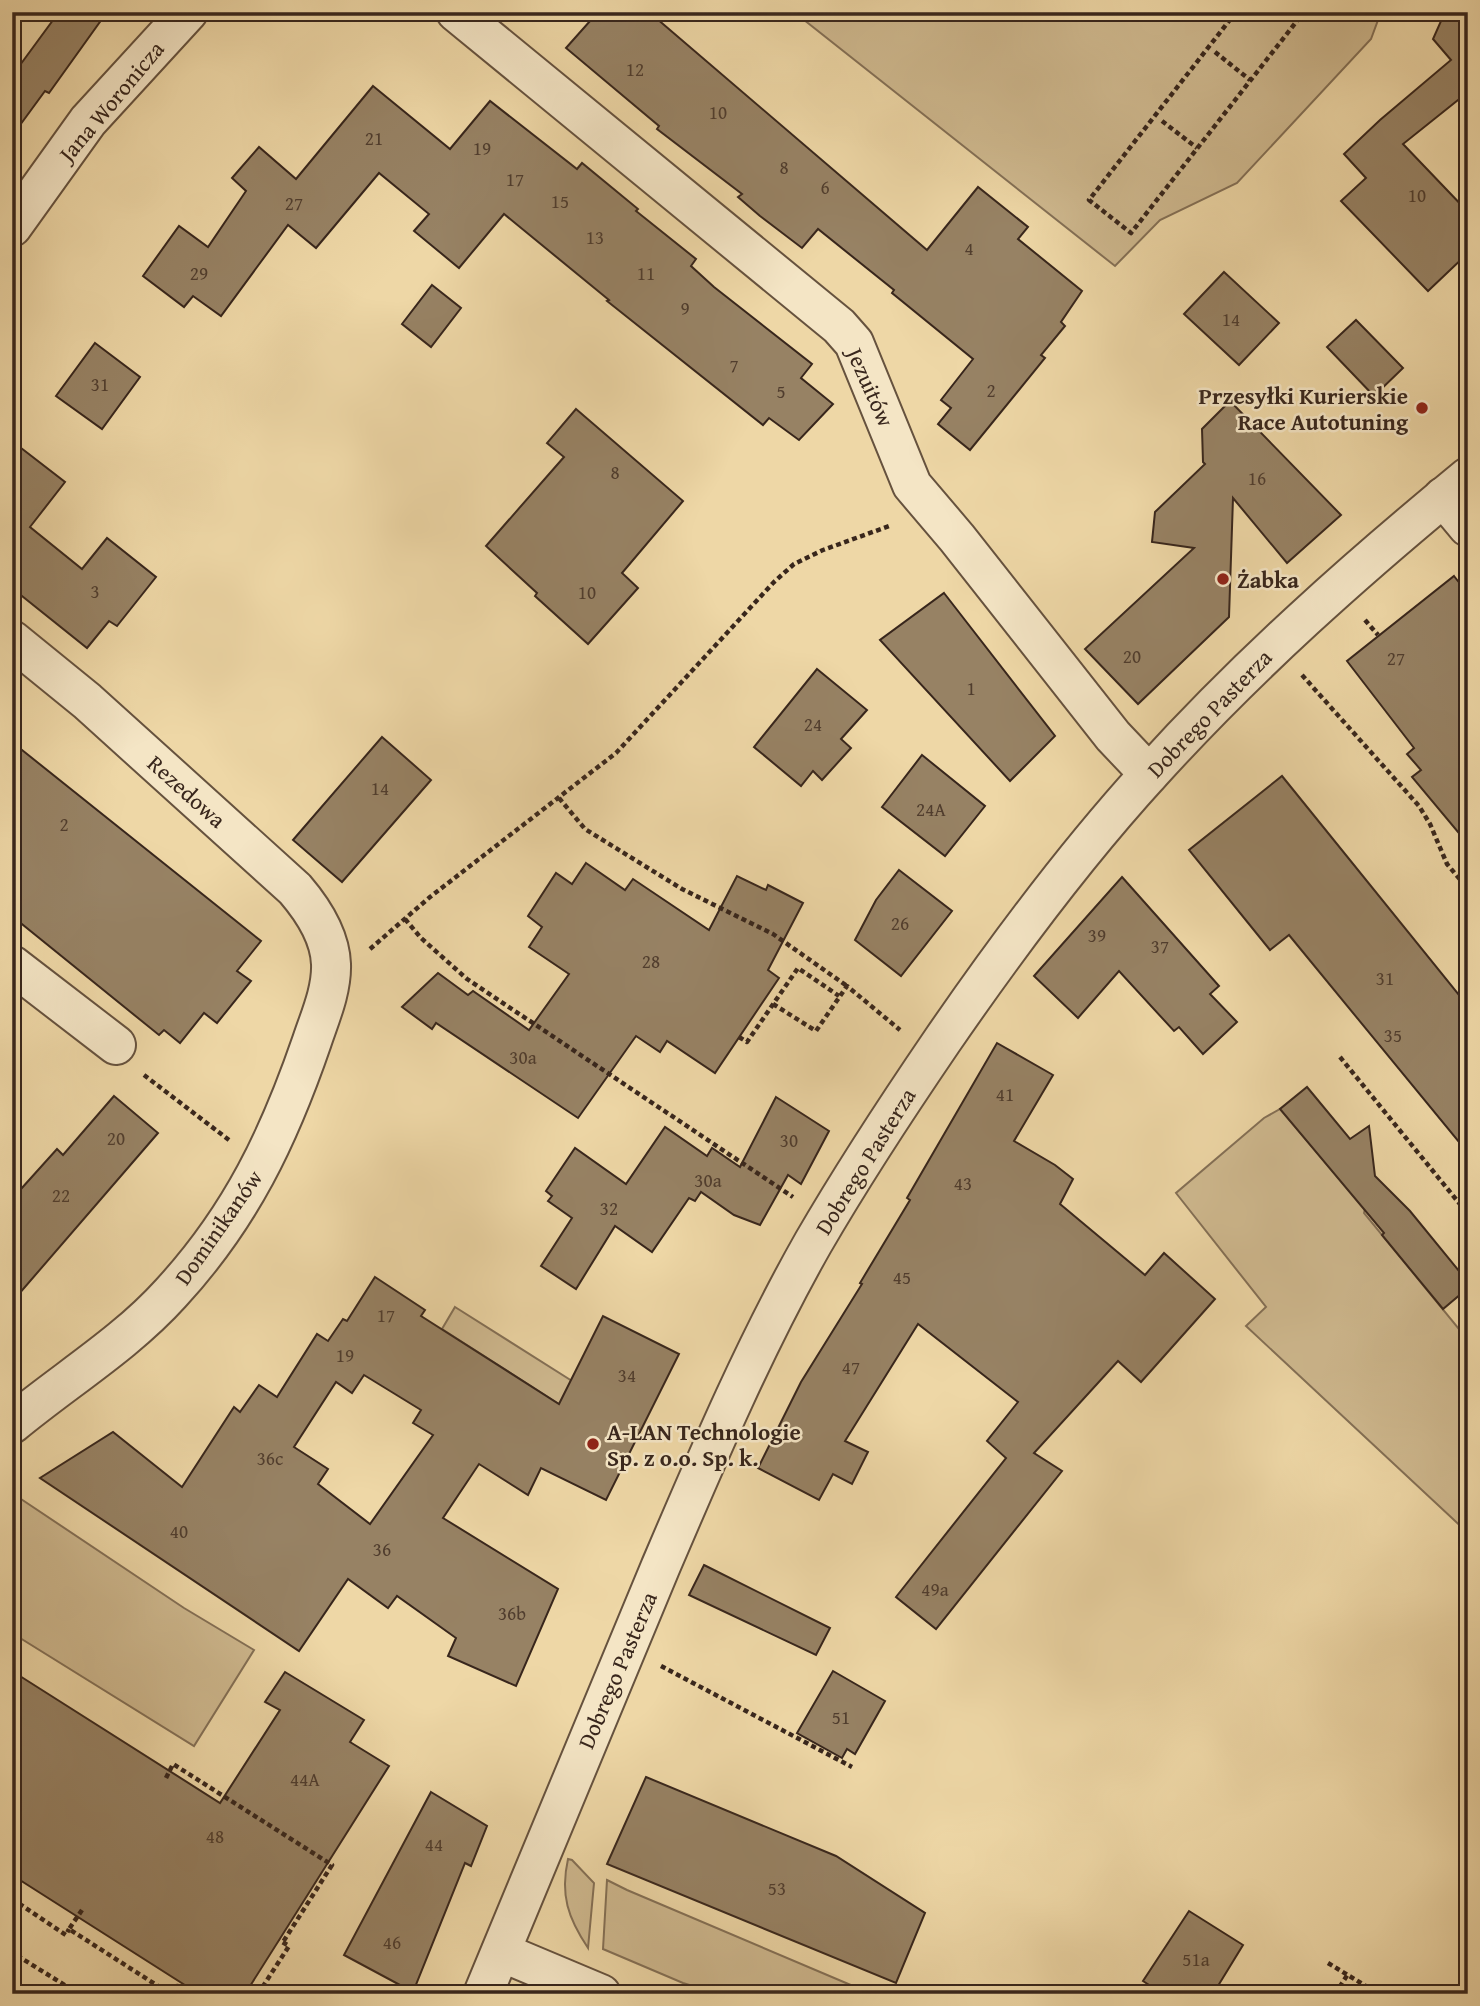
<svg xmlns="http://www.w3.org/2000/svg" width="1480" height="2006" viewBox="0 0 1480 2006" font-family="'Gentium Book Plus',serif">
	<rect width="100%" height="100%" fill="#eed7a6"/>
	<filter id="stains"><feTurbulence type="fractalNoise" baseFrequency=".00286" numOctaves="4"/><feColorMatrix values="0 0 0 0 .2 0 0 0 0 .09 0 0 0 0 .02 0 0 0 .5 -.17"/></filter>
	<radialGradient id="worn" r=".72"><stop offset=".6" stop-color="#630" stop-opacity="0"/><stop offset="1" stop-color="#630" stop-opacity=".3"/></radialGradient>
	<g fill="#cfb98f" stroke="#847056" stroke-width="2">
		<path d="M794,12H1381L1371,39L1237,183L1160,220L1115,266Z"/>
		<path d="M1280,1109L1365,1209L1364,1213L1468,1340V1533L1246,1326L1266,1307L1176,1193L1264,1118Z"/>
		<path d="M455,1307L580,1386L568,1410L442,1329Z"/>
		<path d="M12,1493L184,1608L254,1650L194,1746L12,1633Z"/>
		<path d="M568,1859L572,1860L594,1883L588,1948C568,1918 560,1895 568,1859Z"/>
		<path d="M607,1880L627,1890L872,1994H718L683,1983L603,1949Z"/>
	</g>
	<g fill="#978264" stroke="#38261c" stroke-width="2" fill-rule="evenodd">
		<path d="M59,12H107L49,93L45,91L12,136V76Z"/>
		<path d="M598,12H649L927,250L978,187L1028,227L1018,239L1082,291L1061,322L1065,326L1041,355L1045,358L970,450L938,424L951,408L941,400L973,359L892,293L894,290L818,229L802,248L760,216L738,197L742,194L657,129L659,126L566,48Z"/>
		<path d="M1445,12H1468V92L1403,144L1468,212V253L1428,291L1341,201L1366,178L1344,154L1380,120L1451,60L1433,39Z"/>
		<path d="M373,86L450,149L490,101L577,169L582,163L638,209L636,211L696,259L691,266L714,287L812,364L801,378L833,404L799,440L769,418L763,425L607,301L609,300L504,214L459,268L414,231L429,214L379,173L316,248L288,225L221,316L193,296L184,307L143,276L179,226L208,247L246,191L232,178L259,147L296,179Z"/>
		<path d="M1224,272L1279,323L1239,365L1184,314Z"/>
		<path d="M432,285L461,308L431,347L402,324Z"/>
		<path d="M1356,320L1403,368L1374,396L1327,347Z"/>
		<path d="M95,343L140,377L102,429L56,396Z"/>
		<path d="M1230,401L1341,515L1287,563L1233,498L1229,617L1138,704L1085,649L1194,548L1152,542L1155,512L1205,464L1203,462L1202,429Z"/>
		<path d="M576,409L683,501L622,573L638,588L588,644L535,596L537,593L486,546L564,457L547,443Z"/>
		<path d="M12,441L65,482L30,527L82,569L107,538L156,577L117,626L109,621L87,648L12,588Z"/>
		<path d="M1454,576L1468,594V844L1412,777L1421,770L1407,754L1414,748L1347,661Z"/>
		<path d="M944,593L1055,736L1010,781L880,640Z"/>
		<path d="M817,669L867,710L841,739L851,748L822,780L813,771L801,786L754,747Z"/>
		<path d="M382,737L431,780L342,882L293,840Z"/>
		<path d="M12,742L261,941L237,971L251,981L217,1023L204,1013L180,1043L164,1030L159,1035L12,916Z"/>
		<path d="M922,755L985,806L945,856L882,807Z"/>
		<path d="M1282,776L1468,1006V1153L1289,935L1270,950L1189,850Z"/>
		<path d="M586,863L625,890L633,879L709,930L737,876L766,890L768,885L803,903L768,970L779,978L715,1073L667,1041L660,1052L636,1036L578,1118L436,1023L432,1029L402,1007L438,973L468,995L473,991L529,1030L569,974L529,947L542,927L528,916L556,873L572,884Z"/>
		<path d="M899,870L952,911L901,976L855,940L876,900Z"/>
		<path d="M1122,877L1219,986L1210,994L1237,1022L1203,1054L1179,1027L1174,1031L1119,971L1078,1018L1034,976Z"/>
		<path d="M997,1043L1053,1075L1014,1141L1055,1165L1073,1179L1060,1204L1145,1275L1164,1253L1215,1299L1141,1382L1118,1361L1034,1453L1062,1471L936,1629L896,1597L1006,1458L987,1441L1018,1402L918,1324L845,1441L868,1452L852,1484L833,1474L819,1500L758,1468L801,1382L862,1284L860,1283L910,1200L907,1198Z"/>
		<path d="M1307,1087L1350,1139L1369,1126L1375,1176L1410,1211L1468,1282V1288L1443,1309L1382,1235L1384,1233L1280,1109Z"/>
		<path d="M114,1096L158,1133L12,1302V1199L57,1149L63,1155Z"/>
		<path d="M776,1097L829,1131L801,1184L788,1175L760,1225L734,1215L701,1192L695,1201L689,1198L652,1252L615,1226L576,1289L541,1266L572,1218L548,1201L552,1196L546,1191L575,1148L626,1184L665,1127L707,1156L712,1148L740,1167Z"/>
		<path d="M375,1277L425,1310L421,1316L559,1404L603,1316L679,1354L606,1500L541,1468L528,1495L479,1464L443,1518L558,1589L516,1686L448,1656L456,1638L397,1596L388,1608L348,1579L299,1651L40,1478L113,1432L182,1487L234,1407L240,1412L259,1385L277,1397L317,1334L328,1341L343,1319L347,1321ZM364,1375L421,1410L413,1423L433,1435L370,1524L318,1484L328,1469L294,1447L336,1382L352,1393Z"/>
		<path d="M704,1565L830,1628L816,1655L689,1595Z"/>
		<path d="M12,1671L220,1803L280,1710L265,1702L285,1672L364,1720L350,1742L389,1766L245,1994H199L12,1875Z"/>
		<path d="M833,1671L885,1701L855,1754L847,1749L842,1758L797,1733Z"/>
		<path d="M646,1777L836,1856L925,1913L896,1983L607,1864Z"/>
		<path d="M431,1792L487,1826L471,1866L465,1863L413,1992L344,1955Z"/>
		<path d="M1189,1911L1243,1945L1213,1994H1163L1143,1981Z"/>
	</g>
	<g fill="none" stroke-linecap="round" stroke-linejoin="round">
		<g stroke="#66523e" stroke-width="42">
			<g id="minor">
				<path d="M456,12L839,326L854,343L912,485L957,538L1113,736L1149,774"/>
				<path d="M12,227L88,121L188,12"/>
				<path d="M1443,497L1468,527"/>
				<path d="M12,640L87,701L295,889C313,910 330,936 331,964C332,990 320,1017 312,1041C279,1137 241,1217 171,1293C125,1344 65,1380 12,1424"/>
				<path d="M12,965L116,1045"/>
				<path d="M501,1952L601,1994"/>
				<path d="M483,1994C543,1852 600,1710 660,1568C707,1458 754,1347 813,1243C853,1174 897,1107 942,1041C1006,948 1074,856 1151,772C1248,665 1356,569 1468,477"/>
			</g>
		</g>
		<g stroke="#38261c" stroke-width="4.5" stroke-dasharray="5 3.5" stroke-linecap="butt">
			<path d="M1236,12L1089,200L1131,233L1304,12"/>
			<path d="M1215,52L1250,80"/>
			<path d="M1162,121L1197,148"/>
			<path d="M1365,620L1378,635"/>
			<path d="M1302,675L1419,806L1430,824L1447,864L1468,889"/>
			<path d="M559,798L585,829L682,889L773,934L847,986"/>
			<path d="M405,919L421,938L467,979L793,1197"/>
			<path d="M370,949L430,897L616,753L774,582L794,564L823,550L892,525"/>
			<path d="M773,1004L816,1031L847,986L900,1030"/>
			<path d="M739,1037L747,1042L798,968L839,996"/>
			<path d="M1340,1057L1468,1214"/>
			<path d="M144,1075L229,1140"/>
			<path d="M661,1666L852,1767"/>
			<path d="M166,1778L173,1764L332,1865L283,1942"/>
			<path d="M12,1899L66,1935L69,1929"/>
			<path d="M82,1910L69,1929L161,1988L178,1986L189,1994"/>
			<path d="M12,1938L19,1942L13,1953L79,1994"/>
			<path d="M1328,1963L1379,1994"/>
			<path d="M258,1994L289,1946L279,1940"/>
			<path d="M1335,1994L1348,1974"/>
		</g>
		<use href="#minor" stroke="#f4e5c5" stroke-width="38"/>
	</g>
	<g fill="#8f2418" stroke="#f4e5c5" stroke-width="2.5">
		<circle cx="1422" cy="408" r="7"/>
		<circle cx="1223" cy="579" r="7"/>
		<circle cx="593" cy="1444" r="7"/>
	</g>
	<g text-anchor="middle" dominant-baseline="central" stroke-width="5" stroke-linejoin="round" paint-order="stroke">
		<g font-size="19" fill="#503d2e">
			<text x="635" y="69">12</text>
			<text x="718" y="112">10</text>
			<text x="374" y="138">21</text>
			<text x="482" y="148">19</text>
			<text x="784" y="167">8</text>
			<text x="515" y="179">17</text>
			<text x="825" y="187">6</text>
			<text x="1417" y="195">10</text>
			<text x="560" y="201">15</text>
			<text x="294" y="203">27</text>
			<text x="595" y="237">13</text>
			<text x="969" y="248">4</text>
			<text x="199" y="273">29</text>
			<text x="646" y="273">11</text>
			<text x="685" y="308">9</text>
			<text x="1231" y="319">14</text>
			<text x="734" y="365">7</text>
			<text x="100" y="384">31</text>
			<text x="991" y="390">2</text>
			<text x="781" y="391">5</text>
			<text x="615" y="472">8</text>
			<text x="1257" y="478">16</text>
			<text x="95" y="591">3</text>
			<text x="587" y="592">10</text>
			<text x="1132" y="656">20</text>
			<text x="1396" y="658">27</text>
			<text x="971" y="688">1</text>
			<text x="813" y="724">24</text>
			<text x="380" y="788">14</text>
			<text x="931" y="809">24A</text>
			<text x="64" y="824">2</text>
			<text x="900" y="923">26</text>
			<text x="1097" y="935">39</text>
			<text x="1160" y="946">37</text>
			<text x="651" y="961">28</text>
			<text x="1385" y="978">31</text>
			<text x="1393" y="1035">35</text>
			<text x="523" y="1057">30a</text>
			<text x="1005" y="1094">41</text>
			<text x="116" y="1138">20</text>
			<text x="789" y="1140">30</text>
			<text x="708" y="1180">30a</text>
			<text x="963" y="1183">43</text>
			<text x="61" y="1195">22</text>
			<text x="609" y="1208">32</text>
			<text x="902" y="1277">45</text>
			<text x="386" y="1315">17</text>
			<text x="345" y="1355">19</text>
			<text x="851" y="1367">47</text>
			<text x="627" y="1375">34</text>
			<text x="270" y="1458">36c</text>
			<text x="179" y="1531">40</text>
			<text x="382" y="1549">36</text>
			<text x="935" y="1589">49a</text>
			<text x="512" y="1613">36b</text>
			<text x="841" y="1717">51</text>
			<text x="305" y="1779">44A</text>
			<text x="215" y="1836">48</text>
			<text x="434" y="1844">44</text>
			<text x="777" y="1888">53</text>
			<text x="392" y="1942">46</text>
			<text x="1196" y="1959">51a</text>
		</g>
		<g font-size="23" fill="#38261c" stroke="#f4e5c5">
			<text transform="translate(111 101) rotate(-50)">Jana Woronicza</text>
			<text transform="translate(871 387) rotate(66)">Jezuitów</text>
			<text transform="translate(1209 713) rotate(-46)">Dobrego Pasterza</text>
			<text transform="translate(187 791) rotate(42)">Rezedowa</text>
			<text transform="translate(865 1161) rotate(-58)">Dobrego Pasterza</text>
			<text transform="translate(218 1227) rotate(-55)">Dominikanów</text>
			<text transform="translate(617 1670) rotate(-67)">Dobrego Pasterza</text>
		</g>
		<g font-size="23" font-weight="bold" fill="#38261c" stroke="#f4e5c5" text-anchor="start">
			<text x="1408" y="395" text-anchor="end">Przesyłki Kurierskie<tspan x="1408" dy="26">Race Autotuning</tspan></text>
			<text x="1237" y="579">Żabka</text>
			<text x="607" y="1431">A-LAN Technologie<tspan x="607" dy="26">Sp. z o.o. Sp. k.</tspan></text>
		</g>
	</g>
	<rect width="1480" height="2006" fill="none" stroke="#eed7a6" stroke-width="42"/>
	<rect x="14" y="14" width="1452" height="1978" fill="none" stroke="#38261c" stroke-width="3.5"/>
	<rect x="21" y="21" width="1438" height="1964" fill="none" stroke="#38261c" stroke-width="2"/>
	<rect width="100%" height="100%" filter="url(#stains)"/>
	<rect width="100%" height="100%" fill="url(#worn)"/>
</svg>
